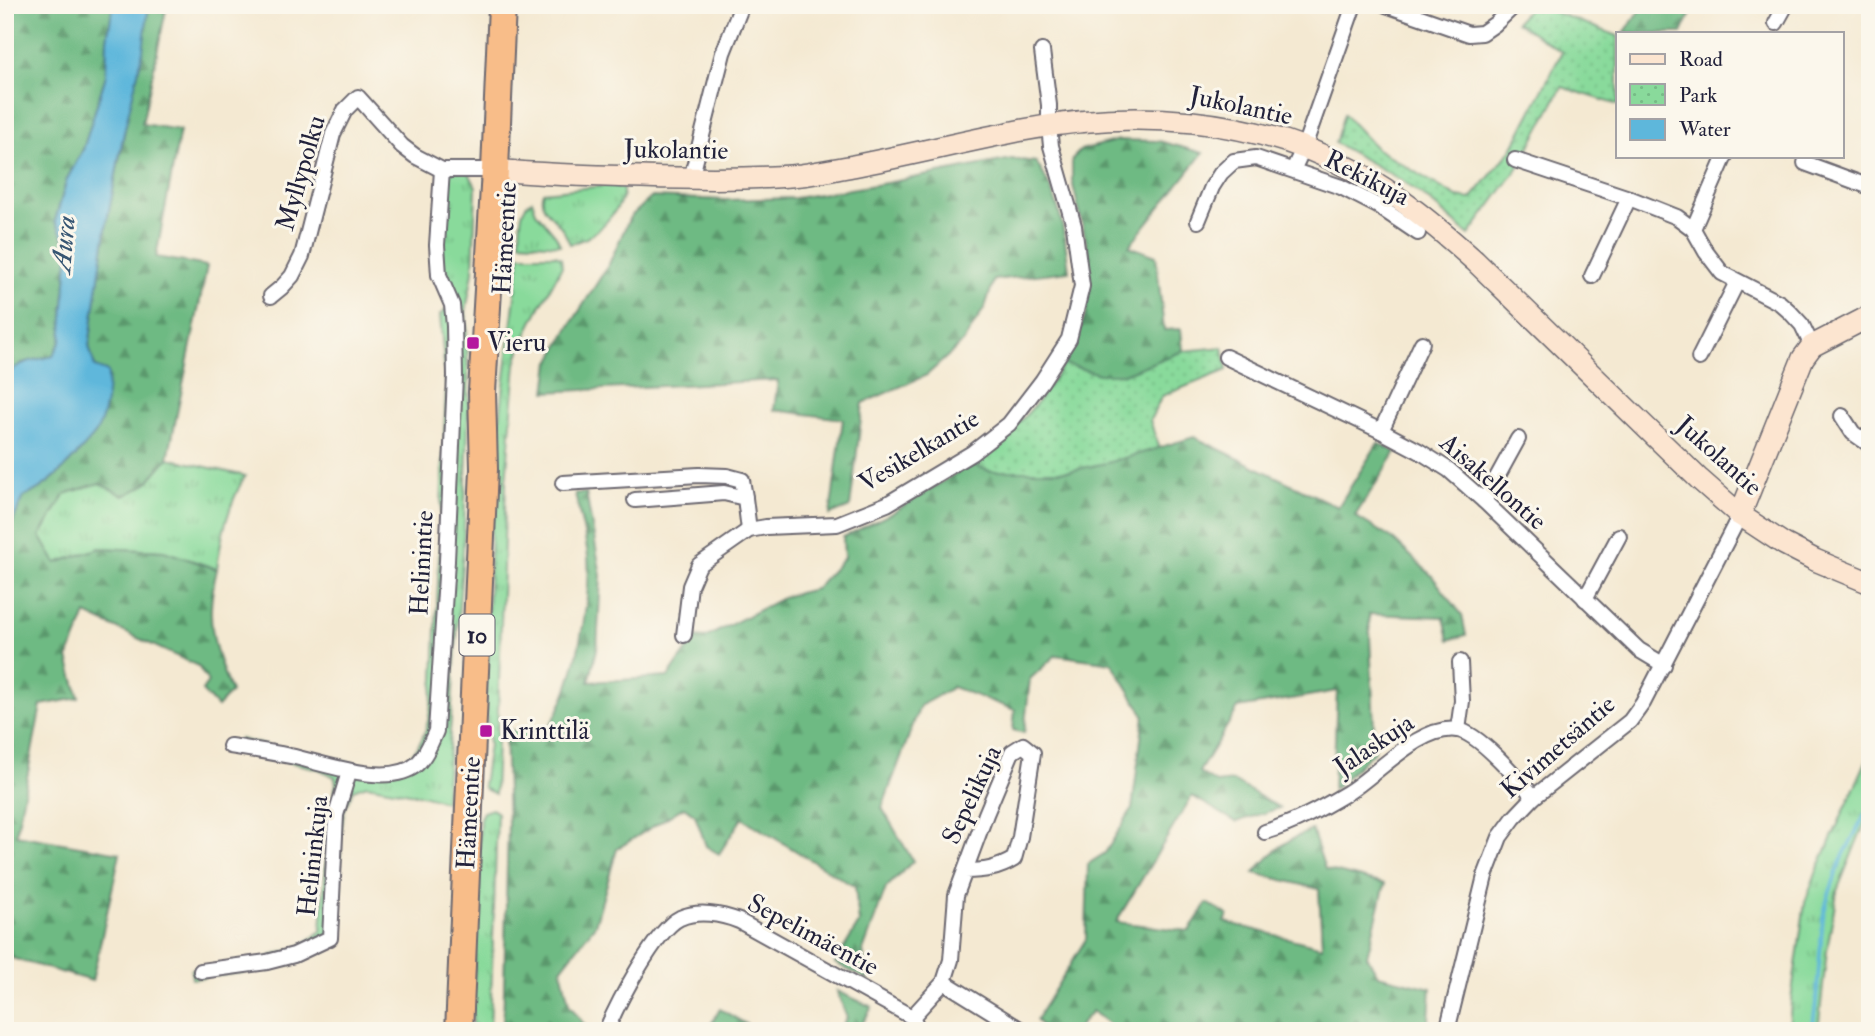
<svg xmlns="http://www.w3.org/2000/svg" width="1875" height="1036" viewBox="0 0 1875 1036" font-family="'IM FELL Double Pica',serif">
	<defs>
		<pattern id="grass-tufts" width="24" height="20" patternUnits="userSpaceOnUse" patternTransform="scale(1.75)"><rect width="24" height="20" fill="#89da9b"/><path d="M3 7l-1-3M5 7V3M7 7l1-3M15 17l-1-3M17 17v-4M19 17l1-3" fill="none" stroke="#76bb86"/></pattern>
		<pattern id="forest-firs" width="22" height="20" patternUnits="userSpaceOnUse" patternTransform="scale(1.75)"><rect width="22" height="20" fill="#6eba83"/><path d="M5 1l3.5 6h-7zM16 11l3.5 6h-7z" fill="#5a976c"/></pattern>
		<pattern id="park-dots" width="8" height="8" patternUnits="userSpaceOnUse" patternTransform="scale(1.75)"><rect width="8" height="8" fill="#89da9b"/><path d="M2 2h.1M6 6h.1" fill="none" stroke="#76bb86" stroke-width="1.8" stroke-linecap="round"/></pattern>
	</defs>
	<rect width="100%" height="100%" fill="#fbf7ec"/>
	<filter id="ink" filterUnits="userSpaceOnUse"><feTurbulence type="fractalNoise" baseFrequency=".0143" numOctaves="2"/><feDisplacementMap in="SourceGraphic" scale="14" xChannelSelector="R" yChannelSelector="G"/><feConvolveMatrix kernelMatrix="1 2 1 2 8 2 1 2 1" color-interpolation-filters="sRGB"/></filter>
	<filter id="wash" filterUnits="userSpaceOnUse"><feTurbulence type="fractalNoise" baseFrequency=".00686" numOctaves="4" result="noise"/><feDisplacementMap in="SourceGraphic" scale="28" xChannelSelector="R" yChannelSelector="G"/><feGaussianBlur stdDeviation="1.57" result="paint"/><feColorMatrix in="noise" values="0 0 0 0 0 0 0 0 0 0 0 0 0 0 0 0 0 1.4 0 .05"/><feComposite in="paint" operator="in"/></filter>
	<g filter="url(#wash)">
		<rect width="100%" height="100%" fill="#f4e9d2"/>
		<g fill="url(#grass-tufts)" stroke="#567e6b" stroke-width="2">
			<path d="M442,170L468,171L476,187L473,272L466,311L469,404L463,550L445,802L426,796L367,785L353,790L344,811L341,831L338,945L291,964L274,969L192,979L191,969L263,959L301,946L321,931L329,815L336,784L335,777L319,769L237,750L240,739C269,747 299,752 329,758C345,761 366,767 382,767C392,767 404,762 411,755C430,736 431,704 434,679L446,388L440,315L451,305L437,245Z"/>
			<path d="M613,185L623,189C625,204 603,227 591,235C585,240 577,241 570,244C567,238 565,232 561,227C553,216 537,207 543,192Z"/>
			<path d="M532,200L536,212L556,236L560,245L520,242C521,227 518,209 532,200Z"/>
			<path d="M520,255H556L561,258L562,266C546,299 525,328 516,364L506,481L495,794L485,789L483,785L489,745L485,696L493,475Z"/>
			<path d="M168,458L245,476C228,506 221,536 217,569L163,551L100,548L56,564L40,536L65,494L99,483L145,485Z"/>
			<path d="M1870,753V815L1860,834L1837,891L1827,950L1818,1031H1789L1791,1000L1805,902L1816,873Z"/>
			<path d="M492,809L497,813L490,1031H472L480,818L483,812Z"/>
		</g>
		<g fill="url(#forest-firs)" stroke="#486e5f" stroke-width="2">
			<path d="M5,5H113L107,40L106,75L83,150L67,179L55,221L65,239L68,259L61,341L53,356L22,363L5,379Z"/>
			<path d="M146,5H167L142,124L180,130L156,257L207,266L168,458L145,485L124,496L99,483L65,494L40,536L56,563L100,548L164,551L217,569C214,582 211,596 211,609C210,637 220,666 231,692L217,707L202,691L208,682L198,666L86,614L68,658L79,698L41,705L16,835L120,853L92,981L8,957L5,963V612L9,582L11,526L23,497C53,485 75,457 96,433L95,367L89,346L108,216L148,12Z"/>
			<path d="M1644,5H1695L1682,33H1624Z"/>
			<path d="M1119,140L1159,141L1203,153L1129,246L1156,256L1164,330L1181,329L1183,351L1124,374H1099L1064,364L1086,315L1089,287L1088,249L1072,181V159L1081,150Z"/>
			<path d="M1012,159L1036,162C1060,198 1064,228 1069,271L994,280L985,307L963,342L927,375L863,403L850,507L830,515L843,419L774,410L778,380L546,392L550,362L568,329L609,264L630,217L652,197L726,200L795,198L881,184Z"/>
			<path d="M1194,437L1338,507L1378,443L1396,452L1355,516L1394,540L1431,575L1462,615L1466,635L1449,640L1444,617L1369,614L1375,750L1333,790L1337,691L1238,708L1199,772L1216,783L1233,781L1280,808L1236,822L1192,796L1116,922L1189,931L1207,903L1228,915L1225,922L1322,947L1319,889L1254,873C1275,849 1283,842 1312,830L1325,869L1385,884L1367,956L1378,975L1431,988L1429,1019L1426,1031H1118L1092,1011L1075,1031H1047L1036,1020L1086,939L1088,864L1105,853L1132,809L1144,715L1112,663L1056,655L1030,679L1024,733L1013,730L1015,710L953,687L920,706L882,808L913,861L886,888L863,951L868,980L835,963L859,923L855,887L742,818L719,854L706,846L695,815L684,807L617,849L595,925L561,969L569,1004L589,1031H503L508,824L505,730L543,733C573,703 592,600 588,557C586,536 579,514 575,493H586L601,575L597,649L589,682L668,677L696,637L705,638L786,596L815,589L844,558L843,537L892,513L971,464L990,471H1068L1110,462Z"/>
			<path d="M837,991L872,1007L858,1031H839L847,1018Z"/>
			<path d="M720,1009L758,1031H707Z"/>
		</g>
		<g fill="url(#park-dots)" stroke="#567e6b" stroke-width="2">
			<path d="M1532,5H1536L1618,36V105L1562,87L1518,168L1469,235L1426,198L1401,180L1335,143L1344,114L1377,149L1457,197L1471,199L1512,149L1562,52L1516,22Z"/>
			<path d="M1223,347L1227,370L1162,396L1150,420L1159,448L1110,462L1068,471H990L971,464L1014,428L1036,404L1064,364L1099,374H1124L1183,351Z"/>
		</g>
		<path fill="#5eb7db" stroke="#406c8b" stroke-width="2" d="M113,5H146L148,12L143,51L123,137L108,216L89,346L95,367L108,372C108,392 106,413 97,431C93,438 87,443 83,448C65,468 47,487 23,497L11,526L9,582L5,612V379C15,361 35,360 53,356L61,341L68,259L65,239L55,221L67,179L83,150L106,75L107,40Z"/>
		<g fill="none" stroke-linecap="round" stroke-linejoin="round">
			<path stroke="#5eb7db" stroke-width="3.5" d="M1812,1031L1816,1002L1823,917L1827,900L1841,860L1870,805"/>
		</g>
	</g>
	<g filter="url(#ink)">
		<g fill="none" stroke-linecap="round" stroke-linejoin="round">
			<g stroke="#6c6870" stroke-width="18">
				<g id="street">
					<path d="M1386,5L1469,34L1482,33L1495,24L1515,5"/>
					<path d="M1776,23L1786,5"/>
					<path d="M1515,160L1629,198L1677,217L1693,229L1706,252L1722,273L1780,303L1790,312L1802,325L1812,346"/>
					<path d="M1805,163L1870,187"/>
					<path d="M1293,170L1304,147L1354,5"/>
					<path d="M691,179L723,53L742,5"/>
					<path d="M1198,221L1212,187L1221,173L1234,161L1256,158L1341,187L1378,206L1418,233"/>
					<path d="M1693,229L1725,156"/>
					<path d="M1592,276L1629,198"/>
					<path d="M271,296L282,287L292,276L302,256L333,134L345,110L358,97L402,146L415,156L442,170H495"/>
					<path d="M1226,357L1381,431L1419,451L1449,470L1484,501L1639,650L1664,665"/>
					<path d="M1699,358L1737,282"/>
					<path d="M1842,416L1853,433L1870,445"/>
					<path d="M1381,431L1422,343"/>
					<path d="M563,483L699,475L727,476L742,480L745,497"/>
					<path d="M635,500L724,493L745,498L749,530"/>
					<path d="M1484,501L1518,439"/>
					<path d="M1585,599L1619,536"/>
					<path d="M684,635L690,586L699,565L749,530L766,527L837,524L887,504L972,453L1009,424L1042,381L1069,339L1082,286L1074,226L1051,146L1049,126V105L1042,51"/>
					<path d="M1458,730L1462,701L1460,662"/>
					<path d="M230,746C250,749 270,752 290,756C321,762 389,789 417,764C426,756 431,742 436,731L447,561L455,376L454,326L452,305L439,275L437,245L442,170"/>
					<path d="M1265,832C1295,823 1320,809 1347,793C1377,775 1420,724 1458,730C1480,734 1519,780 1534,797"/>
					<path d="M201,971L267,962L294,955L330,938L336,815L349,772"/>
					<path d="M944,982L1023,1031"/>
					<path d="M912,1017L944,982L951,960L956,895L986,814L1012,752L1023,745L1033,753L1020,837L1014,859C998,869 983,871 965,871"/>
					<path d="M606,1031C617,1005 655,930 680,918C698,910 721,914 739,921L912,1017L919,1031"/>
					<path d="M1447,1031L1485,876L1500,837L1514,818L1534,797L1630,721L1643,703L1740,515"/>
				</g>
			</g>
			<g stroke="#6c6870" stroke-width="24">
				<g id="secondary">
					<path d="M495,170C544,175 593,176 642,177C695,179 748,180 801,175C818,173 835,169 853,166C910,155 966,141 1023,130C1133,109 1253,116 1353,170C1398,194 1437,227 1475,261L1699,479L1740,515L1784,544L1815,560L1870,583"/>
					<path d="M1740,515L1803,358L1812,346L1870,316"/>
				</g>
			</g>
			<g stroke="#6c6870" stroke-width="30">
				<path id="highway" d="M459,1031L484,469L482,392L495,170L502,5"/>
			</g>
			<use href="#street" stroke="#fff" stroke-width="14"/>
			<use href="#secondary" stroke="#fce5d0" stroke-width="21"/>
			<use href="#highway" stroke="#f8bd89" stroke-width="26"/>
		</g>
	</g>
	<g fill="#b5179e" stroke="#fbf7ec" stroke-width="2.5">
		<rect x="466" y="336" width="14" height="14" rx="3.5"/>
		<rect x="479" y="724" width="14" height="14" rx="3.5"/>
	</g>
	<g text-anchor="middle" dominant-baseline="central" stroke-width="6" stroke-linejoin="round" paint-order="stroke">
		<rect fill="#fbf7ec" stroke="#636270" stroke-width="2" x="459.5" y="614.5" width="35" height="41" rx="5"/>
		<g font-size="24" font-weight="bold" fill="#22223b">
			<text x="477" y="635">10</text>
		</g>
		<g font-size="26" fill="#22223b" stroke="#fbf7ec">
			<text transform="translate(1241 106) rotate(12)">Jukolantie</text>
			<text transform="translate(676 150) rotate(1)">Jukolantie</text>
			<text transform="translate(301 173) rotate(-74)">Myllypolku</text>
			<text transform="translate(1367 178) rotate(27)">Rekikuja</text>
			<text transform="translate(505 238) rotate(-87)">Hämeentie</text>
			<text transform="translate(919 451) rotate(-31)">Vesikelkantie</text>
			<text transform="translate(1719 456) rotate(42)">Jukolantie</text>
			<text transform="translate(1493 482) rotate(41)">Aisakellontie</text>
			<text transform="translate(422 563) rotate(-87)">Helinintie</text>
			<text transform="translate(1374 745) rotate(-34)">Jalaskuja</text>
			<text transform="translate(1558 747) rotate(-41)">Kivimetsäntie</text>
			<text transform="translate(972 795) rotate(-65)">Sepelikuja</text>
			<text transform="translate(469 813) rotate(-87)">Hämeentie</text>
			<text transform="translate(313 856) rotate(-84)">Helininkuja</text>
			<text transform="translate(813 935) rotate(28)">Sepelimäentie</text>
		</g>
		<g font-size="26" fill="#22223b" stroke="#fbf7ec" text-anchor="start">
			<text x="487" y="343">Vieru</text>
			<text x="500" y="731">Krinttilä</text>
		</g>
		<g font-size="28" font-style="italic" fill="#375673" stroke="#fbf7ec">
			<text transform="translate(64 244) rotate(-85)">Aura</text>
		</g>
	</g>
	<rect width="1875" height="1036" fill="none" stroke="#fbf7ec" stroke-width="28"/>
	<rect x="1616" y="32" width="228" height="126" fill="#fbf7ec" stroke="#a4a2a5" stroke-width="2"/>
	<rect x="1630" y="54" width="35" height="10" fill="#fce5d0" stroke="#a4a2a5" stroke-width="2"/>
	<text x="1679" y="66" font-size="21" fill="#22223b">Road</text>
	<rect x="1630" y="84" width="35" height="21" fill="url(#park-dots)" stroke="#a4a2a5" stroke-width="2"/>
	<text x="1679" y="102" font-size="21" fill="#22223b">Park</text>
	<rect x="1630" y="119" width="35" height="21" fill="#5eb7db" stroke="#a4a2a5" stroke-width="2"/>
	<text x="1679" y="136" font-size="21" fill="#22223b">Water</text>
</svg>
